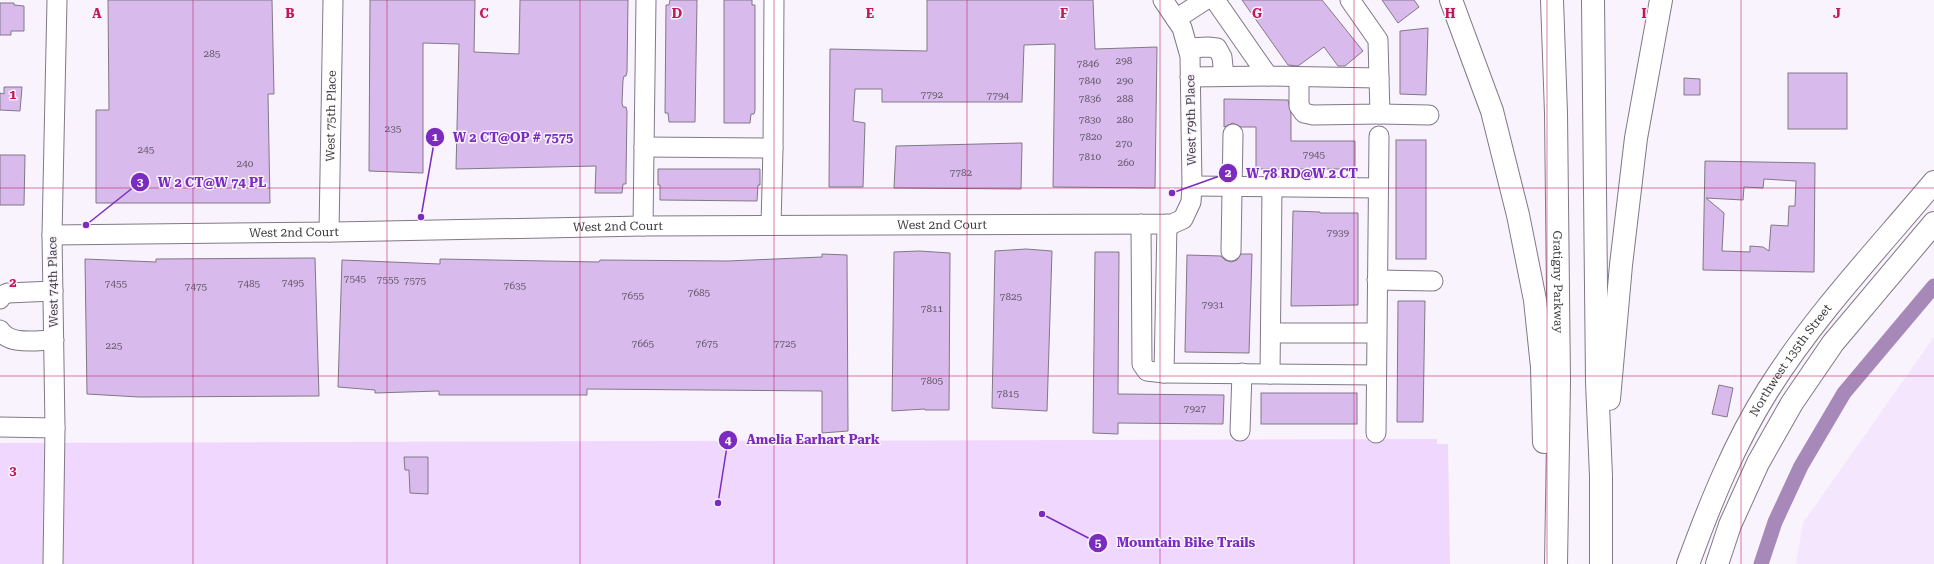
<svg xmlns="http://www.w3.org/2000/svg" width="1934" height="564" viewBox="0 0 1934 564" font-family="'Roboto Serif',serif">
	<rect width="100%" height="100%" fill="#f9f3fd"/>
	<path fill="#f4e6fd" d="M1934,337V564H1796L1803,523Z"/>
	<path fill="#efd7fd" d="M1437,439V444H1448L1450,564H0V443Z"/>
	<g fill="none" stroke-linecap="round" stroke-linejoin="round">
		<path stroke="#a789b9" stroke-width="15" d="M1761,564L1775,522L1801,466L1844,393L1934,286"/>
	</g>
	<g fill="#d9baec" stroke="#817886" fill-rule="evenodd">
		<path d="M108,0H272L274,94H268L270,203H96V110H109Z"/>
		<path d="M370,0H475L474,52L519,54L520,0H628L627,72L626,76H624L623,80L622,103L623,107H626L627,111L626,176V184H623L622,193H595L596,166L456,169L459,44L423,43V173L369,171Z"/>
		<path d="M670,0H697L695,122H669L668,113H665L666,5H669Z"/>
		<path d="M724,0H752V5H755V110L754,114H751L750,123H724Z"/>
		<path d="M927,0H1093L1095,49L1157,47L1155,188L1053,187L1055,44L1024,45L1022,102H882V89H855L853,121L865,123L863,187H829L830,49L927,51Z"/>
		<path d="M1242,0H1322L1363,51L1345,66H1338L1324,47L1298,66L1288,65Z"/>
		<path d="M1382,0H1414L1419,7L1398,23Z"/>
		<path d="M0,3H14V5L24,6V31H11V35H0Z"/>
		<path d="M1428,28L1426,95L1400,94V31Z"/>
		<rect x="1788" y="73" width="59" height="56"/>
		<path d="M1684,78L1700,79V95H1684Z"/>
		<path d="M4,87H22L20,111L0,110V93L4,94Z"/>
		<path d="M1224,99L1288,100L1291,114V141H1355V169H1256V127H1241L1233,123L1224,127Z"/>
		<rect x="1396" y="140" width="30" height="119"/>
		<path d="M1022,143L1021,189L894,188L896,146Z"/>
		<path d="M0,155H25L24,205H0Z"/>
		<path d="M1705,161L1815,163L1814,272L1703,270ZM1764,179L1796,181L1795,206H1789L1788,226L1771,225L1769,251L1763,247L1750,246V252L1722,251L1724,213L1706,198L1743,200L1744,187L1763,188Z"/>
		<path d="M658,169H760V185H758L757,201L660,200V185H658Z"/>
		<path d="M1293,211L1320,212V213H1358V305L1291,306Z"/>
		<path d="M1026,249L1052,251L1047,411L992,408L995,251Z"/>
		<path d="M919,251L950,253L949,410H925V409L892,411L894,252Z"/>
		<path d="M1095,252H1119L1118,394L1224,395L1223,424L1118,423V434L1093,433Z"/>
		<path d="M822,254L847,255L848,431L822,433V391L587,389V395H439V391L375,393V390L338,387L342,260L440,264V259L599,262L600,260L728,261L822,257Z"/>
		<path d="M1241,254H1252L1249,353L1185,352L1187,255L1221,256L1225,260L1231,262L1237,260Z"/>
		<path d="M315,258L319,396L139,397L87,394L85,259L156,262V259Z"/>
		<path d="M1398,301H1425L1423,422H1397Z"/>
		<path d="M1719,385L1733,388L1727,417L1712,414Z"/>
		<rect x="1261" y="393" width="96" height="31"/>
		<path d="M404,457H428V494L410,493L409,470H405Z"/>
	</g>
	<g fill="none" stroke-linecap="round" stroke-linejoin="round">
		<g stroke="#827887" stroke-width="21">
			<g id="minor">
				<path d="M1215,0L1268,76L1379,78L1378,40L1350,0"/>
				<path d="M1176,19L1205,0"/>
				<path d="M1189,48L1208,47L1217,48L1222,57L1224,76"/>
				<path d="M1190,77L1268,76"/>
				<path d="M1299,77V106L1304,113L1313,115L1380,114L1379,78"/>
				<path d="M1380,114L1429,115"/>
				<path d="M644,147L773,148L774,0"/>
				<path d="M1192,186L1378,188"/>
				<path d="M1141,224L1142,364L1147,371L1164,373L1376,375"/>
				<path d="M771,225L773,148"/>
				<path d="M643,226L646,0"/>
				<path id="s1" d="M329,232L333,0"/>
				<path id="s2" d="M52,235L335,232L643,226L1172,224L1183,219L1191,202L1192,186L1190,56L1182,28L1163,0"/>
				<path d="M1231,251L1233,134"/>
				<path d="M1377,280L1433,281"/>
				<path d="M0,299L1,296L8,293L53,291"/>
				<path d="M0,330C9,346 38,340 54,340"/>
				<path d="M1271,333H1376"/>
				<path d="M1164,373L1167,224"/>
				<path d="M1270,374L1272,188"/>
				<path d="M0,427L55,428"/>
				<path d="M1240,431L1242,373"/>
				<path d="M1376,433L1379,136"/>
				<path d="M53,564L55,428L52,235L57,0"/>
			</g>
		</g>
		<g stroke="#827887" stroke-width="24">
			<g id="major">
				<path id="s3" d="M1688,564C1710,504 1734,444 1768,390C1815,315 1877,250 1934,182"/>
				<path d="M1717,564L1730,525L1758,463L1792,403L1833,343L1934,223"/>
			</g>
		</g>
		<g stroke="#827887" stroke-width="24">
			<g id="highway">
				<path d="M1451,0L1492,111L1518,215L1535,300L1542,367L1544,442"/>
				<path id="s4" d="M1552,0L1556,113L1559,382L1556,564"/>
				<path d="M1593,0L1597,382L1601,476V564"/>
				<path d="M1609,399L1621,265L1636,138L1661,0"/>
			</g>
		</g>
		<use href="#minor" stroke="#fff" stroke-width="19"/>
		<use href="#major" stroke="#fff" stroke-width="22"/>
		<use href="#highway" stroke="#fff" stroke-width="22"/>
	</g>
	<path fill="none" stroke="#c2185b" stroke-width="1" stroke-opacity="0.55" d="M193,0V564M387,0V564M580,0V564M774,0V564M967,0V564M1160,0V564M1354,0V564M1547,0V564M1741,0V564M0,188H1934M0,376H1934"/>
	<g text-anchor="middle" dominant-baseline="central" stroke-width="3" stroke-linejoin="round" paint-order="stroke">
		<g font-size="10" fill="#625869">
			<text x="212" y="53">285</text>
			<text x="1124" y="60">298</text>
			<text x="1088" y="63">7846</text>
			<text x="1090" y="80">7840</text>
			<text x="1125" y="80">290</text>
			<text x="932" y="94">7792</text>
			<text x="998" y="95">7794</text>
			<text x="1090" y="98">7836</text>
			<text x="1125" y="98">288</text>
			<text x="1090" y="119">7830</text>
			<text x="1125" y="119">280</text>
			<text x="393" y="128">235</text>
			<text x="1091" y="136">7820</text>
			<text x="1124" y="143">270</text>
			<text x="146" y="149">245</text>
			<text x="1314" y="154">7945</text>
			<text x="1090" y="156">7810</text>
			<text x="1126" y="162">260</text>
			<text x="245" y="163">240</text>
			<text x="961" y="172">7782</text>
			<text x="1338" y="232">7939</text>
			<text x="355" y="278">7545</text>
			<text x="388" y="279">7555</text>
			<text x="415" y="280">7575</text>
			<text x="293" y="282">7495</text>
			<text x="116" y="283">7455</text>
			<text x="249" y="283">7485</text>
			<text x="515" y="285">7635</text>
			<text x="196" y="286">7475</text>
			<text x="699" y="292">7685</text>
			<text x="633" y="295">7655</text>
			<text x="1011" y="296">7825</text>
			<text x="1213" y="304">7931</text>
			<text x="932" y="308">7811</text>
			<text x="643" y="343">7665</text>
			<text x="707" y="343">7675</text>
			<text x="785" y="343">7725</text>
			<text x="114" y="345">225</text>
			<text x="932" y="380">7805</text>
			<text x="1008" y="393">7815</text>
			<text x="1195" y="408">7927</text>
		</g>
		<g font-size="12" fill="#3b373d" stroke="#f9f3fd">
			<text stroke="none"><textPath href="#s1" startOffset="116">West 75th Place</textPath></text>
			<text transform="translate(1191 120) rotate(-91)">West 79th Place</text>
			<text stroke="none"><textPath href="#s2" startOffset="890">West 2nd Court</textPath></text>
			<text stroke="none"><textPath href="#s2" startOffset="566">West 2nd Court</textPath></text>
			<text stroke="none"><textPath href="#s2" startOffset="242">West 2nd Court</textPath></text>
			<text transform="translate(53 282) rotate(-91)">West 74th Place</text>
			<text stroke="none"><textPath href="#s4" startOffset="282">Gratigny Parkway</textPath></text>
			<text stroke="none"><textPath href="#s3" startOffset="229">Northwest 135th Street</textPath></text>
		</g>
	</g>
	<g font-size="13" text-anchor="middle" font-weight="bold" fill="#c2185b" stroke="#f9f3fd" stroke-width="3" stroke-linejoin="round" paint-order="stroke">
		<text x="97" y="18">A</text>
		<text x="290" y="18">B</text>
		<text x="484" y="18">C</text>
		<text x="677" y="18">D</text>
		<text x="870" y="18">E</text>
		<text x="1064" y="18">F</text>
		<text x="1257" y="18">G</text>
		<text x="1450" y="18">H</text>
		<text x="1644" y="18">I</text>
		<text x="1837" y="18">J</text>
		<text x="13" y="99">1</text>
		<text x="13" y="287">2</text>
		<text x="13" y="475">3</text>
	</g>
	<path fill="none" stroke="#7b2cbf" stroke-width="1.5" d="M421 217L435 137M1172 193L1228 173M86 225L140 182M718 503L728 440M1042 514L1098 543"/>
	<g fill="#7b2cbf" stroke="#f9f3fd" stroke-width="1.5">
		<circle cx="421" cy="217" r="4"/>
		<circle cx="1172" cy="193" r="4"/>
		<circle cx="86" cy="225" r="4"/>
		<circle cx="718" cy="503" r="4"/>
		<circle cx="1042" cy="514" r="4"/>
		<circle cx="435" cy="137" r="10"/>
		<circle cx="1228" cy="173" r="10"/>
		<circle cx="140" cy="182" r="10"/>
		<circle cx="728" cy="440" r="10"/>
		<circle cx="1098" cy="543" r="10"/>
	</g>
	<g font-size="12" text-anchor="middle" font-weight="bold" fill="#fff">
		<text x="435" y="141">1</text>
		<text x="1228" y="177">2</text>
		<text x="140" y="186">3</text>
		<text x="728" y="444">4</text>
		<text x="1098" y="547">5</text>
	</g>
	<g font-size="13" text-anchor="middle" font-weight="bold" fill="#7b2cbf" stroke="#f9f3fd" stroke-width="3" stroke-linejoin="round" paint-order="stroke">
		<text x="513" y="142">W 2 CT@OP # 7575</text>
		<text x="1302" y="178">W 78 RD@W 2 CT</text>
		<text x="212" y="187">W 2 CT@W 74 PL</text>
		<text x="813" y="444">Amelia Earhart Park</text>
		<text x="1186" y="547">Mountain Bike Trails</text>
	</g>
</svg>
